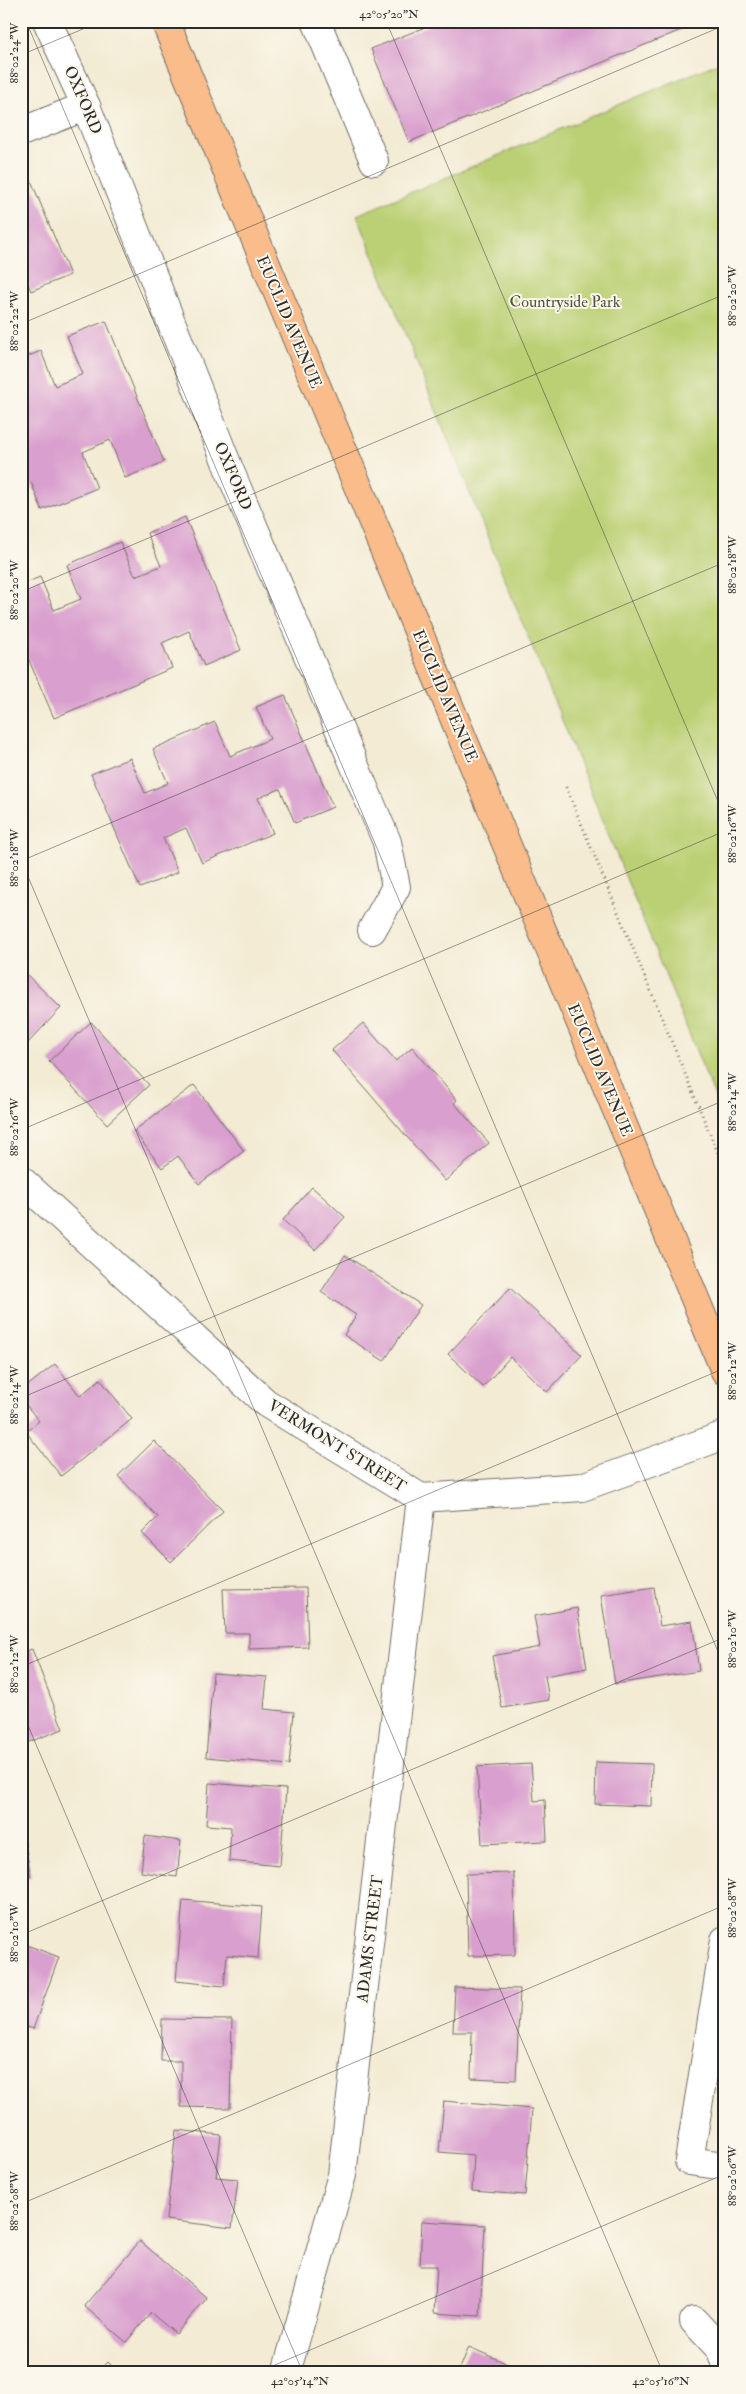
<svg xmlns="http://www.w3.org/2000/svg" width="746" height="2394" viewBox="0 0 746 2394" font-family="'IM FELL Double Pica',serif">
	<rect width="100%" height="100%" fill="#fbf7ec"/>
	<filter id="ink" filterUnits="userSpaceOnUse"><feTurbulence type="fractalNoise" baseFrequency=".02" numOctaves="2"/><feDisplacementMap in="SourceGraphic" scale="10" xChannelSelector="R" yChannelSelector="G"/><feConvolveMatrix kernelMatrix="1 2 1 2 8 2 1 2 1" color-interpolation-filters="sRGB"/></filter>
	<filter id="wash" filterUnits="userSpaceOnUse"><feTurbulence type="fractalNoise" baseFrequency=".0096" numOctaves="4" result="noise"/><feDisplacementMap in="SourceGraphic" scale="20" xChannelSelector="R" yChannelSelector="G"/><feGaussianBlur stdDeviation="1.12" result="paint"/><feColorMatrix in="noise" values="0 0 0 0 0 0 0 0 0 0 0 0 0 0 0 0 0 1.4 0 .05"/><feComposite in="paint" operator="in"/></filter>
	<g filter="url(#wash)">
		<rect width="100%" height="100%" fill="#f3ebd4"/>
		<path fill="#bbd074" stroke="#737e50" d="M725,60V1122L357,215Z"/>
		<g id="blocks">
			<g fill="#d99fce">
				<path d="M440,21H703L409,142L371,49Z"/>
				<path d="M23,161L70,275L31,291L21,267V162Z"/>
				<path d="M106,321L164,462L125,478L110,440L83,452L97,488L42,510L31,482L21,486V359L41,351L55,386L83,374L67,336Z"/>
				<path d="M21,506L27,520L21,522Z"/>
				<path d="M185,517L241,650L204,666L189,631L162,643L172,668L54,718L21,642V585L40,577L54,610L81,599L67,565L120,542L135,576L161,566L147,533Z"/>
				<path d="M285,695L333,807L295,823L280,789L258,798L273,833L202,863L186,828L163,838L178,872L140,888L91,774L130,758L145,793L168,783L153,749L215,722L230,756L270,739L256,707Z"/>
				<path d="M21,969L61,1008L26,1045L21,1040Z"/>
				<path d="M91,1022L149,1085L107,1124L49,1061Z"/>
				<path d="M363,1023L396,1061L412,1047L457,1100L454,1103L489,1143L445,1181L332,1050Z"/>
				<path d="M194,1085L244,1151L199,1184L178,1156L162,1168L134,1131Z"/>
				<path d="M312,1187L345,1217L315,1250L283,1220Z"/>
				<path d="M345,1255L421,1305L384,1361L344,1335L356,1315L321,1292Z"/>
				<path d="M510,1288L582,1355L547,1392L510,1357L483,1387L448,1354Z"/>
				<path d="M55,1364L80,1396L100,1379L132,1419L61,1476L26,1432L39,1421L21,1399V1391Z"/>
				<path d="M154,1441L223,1511L171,1562L142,1533L158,1517L118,1476Z"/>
				<path d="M654,1587L660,1626L692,1621L699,1671L615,1684L601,1595Z"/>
				<path d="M306,1588L308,1647L249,1649V1633H225L223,1589Z"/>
				<path d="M577,1608L587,1668L545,1676L549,1700L502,1708L492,1656L540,1647L534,1616Z"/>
				<path d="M32,1649L63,1729L21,1745V1653Z"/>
				<path d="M213,1673L267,1677L264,1709L294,1712L289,1765L206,1757Z"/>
				<path d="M596,1762L652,1764L651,1806L595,1804Z"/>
				<path d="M531,1764L534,1801L545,1800L547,1841L482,1844L477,1767Z"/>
				<path d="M209,1783L286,1789L280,1866L229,1861L231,1827L206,1825Z"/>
				<path d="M21,1821L31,1877L21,1879Z"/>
				<path d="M145,1836L181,1841L177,1877L141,1872Z"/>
				<path d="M514,1873L515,1955L468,1956L466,1874Z"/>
				<path d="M183,1900L262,1907L258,1958L227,1955L224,1986L176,1981Z"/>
				<path d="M21,1943L59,1957L33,2029L21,2025Z"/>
				<path d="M455,1987L520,1989L516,2080L471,2078L472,2032H453Z"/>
				<path d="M162,2019L232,2020L230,2108L181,2107V2061H161Z"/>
				<path d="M444,2101L532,2109L525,2195L472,2191L474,2155L439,2152Z"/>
				<path d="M176,2130L221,2135L216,2177L238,2179L232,2228L166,2220Z"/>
				<path d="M422,2221L485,2225L480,2316L434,2313L437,2266H420Z"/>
				<path d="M140,2241L207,2298L176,2334L151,2313L126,2342L84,2306Z"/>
				<path d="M469,2347L524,2371L523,2373H458Z"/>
				<path d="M108,2362L119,2373H98Z"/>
				<rect x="639" y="2371" width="13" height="2"/>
			</g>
		</g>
	</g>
	<g filter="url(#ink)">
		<use href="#blocks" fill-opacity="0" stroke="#716e66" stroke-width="1"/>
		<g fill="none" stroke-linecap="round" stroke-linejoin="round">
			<g stroke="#716e66" stroke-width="30">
				<g id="minor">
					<path d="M47,21L86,106L229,469L387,842L396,887L372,930"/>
					<path d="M316,21L374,161"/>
					<path d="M21,132L86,106"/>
					<path d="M21,1180L266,1403L421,1498L582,1487L725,1435"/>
					<path d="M725,1940L689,2161L725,2166"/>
					<path d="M694,2321L721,2350L725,2362"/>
					<path d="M286,2373L342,2175L421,1498"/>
				</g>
			</g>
			<g stroke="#716e66" stroke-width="30">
				<path id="major" d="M165,21L725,1371"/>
			</g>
			<path stroke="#716e66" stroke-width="3" stroke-dasharray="1 4" stroke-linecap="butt" d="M566,787L725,1170"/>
			<use href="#minor" stroke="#fff" stroke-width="28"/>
			<use href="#major" stroke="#f9bc8a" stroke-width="28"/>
		</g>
	</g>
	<path fill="none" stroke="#2b2b2b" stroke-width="1" stroke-opacity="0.45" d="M26,21L725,1668M386,21L725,818M21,55L102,21M21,324L725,25M21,592L725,294M21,860L663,2373M21,861L725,562M21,1130L725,831M21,1398L725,1100M21,1667L725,1368M21,1709L303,2373M21,1935L725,1637M21,2204L725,1905M256,2373L725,2174"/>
	<g text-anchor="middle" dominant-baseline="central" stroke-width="4" stroke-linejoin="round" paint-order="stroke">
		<g font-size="16" fill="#2b2b2b" stroke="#fbf7ec">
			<text transform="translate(83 100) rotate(67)">OXFORD</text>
			<text transform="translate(289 322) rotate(67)">EUCLID AVENUE</text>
			<text transform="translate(233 476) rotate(67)">OXFORD</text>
			<text transform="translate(445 696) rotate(67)">EUCLID AVENUE</text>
			<text transform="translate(600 1070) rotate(67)">EUCLID AVENUE</text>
			<text transform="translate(337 1446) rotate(32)">VERMONT STREET</text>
			<text transform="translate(370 1939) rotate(-83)">ADAMS STREET</text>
		</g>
		<g font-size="16" fill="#4f543d" stroke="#fbf7ec">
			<text x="565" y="302">Countryside Park</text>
		</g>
	</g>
	<rect width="746" height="2394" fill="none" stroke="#fbf7ec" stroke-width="55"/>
	<rect x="28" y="28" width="690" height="2338" fill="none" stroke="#2b2b2b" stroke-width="2"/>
	<g font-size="12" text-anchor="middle" fill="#2b2b2b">
		<text x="389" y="18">42°05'20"N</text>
		<text transform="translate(14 53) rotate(-90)" y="4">88°02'24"W</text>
		<text transform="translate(732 296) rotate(-90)" y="4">88°02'20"W</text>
		<text transform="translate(14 321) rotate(-90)" y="4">88°02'22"W</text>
		<text transform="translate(732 565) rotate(-90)" y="4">88°02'18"W</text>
		<text transform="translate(14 590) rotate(-90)" y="4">88°02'20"W</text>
		<text transform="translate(732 834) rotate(-90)" y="4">88°02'16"W</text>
		<text transform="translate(14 858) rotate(-90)" y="4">88°02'18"W</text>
		<text transform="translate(732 1102) rotate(-90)" y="4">88°02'14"W</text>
		<text transform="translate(14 1127) rotate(-90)" y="4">88°02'16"W</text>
		<text transform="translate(732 1371) rotate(-90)" y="4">88°02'12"W</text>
		<text transform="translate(14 1395) rotate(-90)" y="4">88°02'14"W</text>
		<text transform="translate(732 1639) rotate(-90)" y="4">88°02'10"W</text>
		<text transform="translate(14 1664) rotate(-90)" y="4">88°02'12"W</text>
		<text transform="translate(732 1908) rotate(-90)" y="4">88°02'08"W</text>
		<text transform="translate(14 1933) rotate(-90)" y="4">88°02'10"W</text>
		<text transform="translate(732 2176) rotate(-90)" y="4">88°02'06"W</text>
		<text transform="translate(14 2201) rotate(-90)" y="4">88°02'08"W</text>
		<text x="300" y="2385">42°05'14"N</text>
		<text x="661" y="2385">42°05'16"N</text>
	</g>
</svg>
